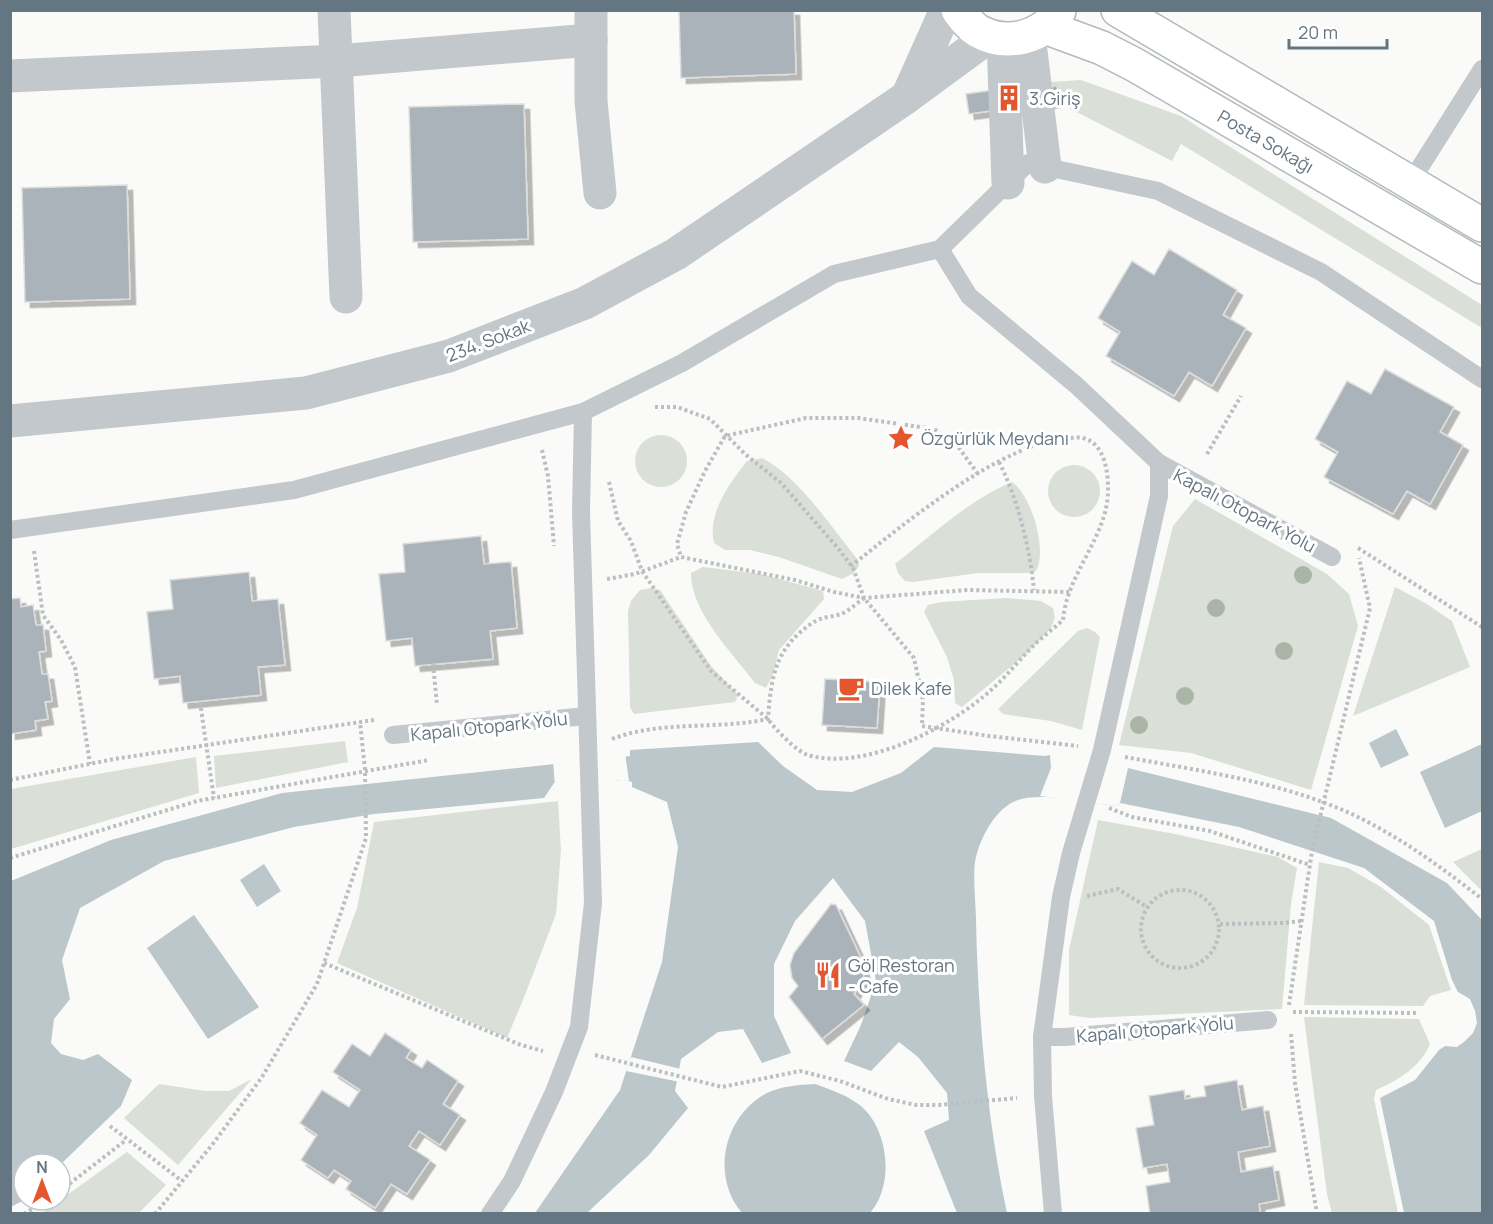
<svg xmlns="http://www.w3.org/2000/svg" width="1493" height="1224" viewBox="0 0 1493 1224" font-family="Manrope,sans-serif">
	<defs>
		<filter id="shadow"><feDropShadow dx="5.5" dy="5.5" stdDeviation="0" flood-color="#0004"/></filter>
	</defs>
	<rect width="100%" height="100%" fill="#fafaf8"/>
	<g fill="#dadfd7">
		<path d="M1081,80L1181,116L1482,305V328L1181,144L1172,161L1065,106L1050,82Z"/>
		<circle cx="661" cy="461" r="26"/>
		<path d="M762,458C798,476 833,529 858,560L859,566L854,573L842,579L779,557L750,550H725L714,543C707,513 730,483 747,461Z"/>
		<circle cx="1074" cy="491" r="26"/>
		<path d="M1012,482C1031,494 1048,551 1036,571L1027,573H978L913,582L905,581L898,573L895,564C932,535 969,500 1012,482Z"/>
		<path d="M1195,499L1327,574L1349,594L1358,626L1311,790L1191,753L1119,745L1173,526Z"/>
		<path d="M703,567L761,574L823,591L824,599L779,650L774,672L766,688L755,683C733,654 690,611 691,573Z"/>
		<path d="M1395,587L1425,603L1452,621L1470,667L1353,716Z"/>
		<path d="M651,588L660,590L711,666L738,695L735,702L634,714L630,707L628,611L631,601L640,590Z"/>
		<path d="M1006,598L1041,601L1053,608L1055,618L1051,628L1026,654L962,707L955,703L954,680L947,657L924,612L928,605L941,602Z"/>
		<path d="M1087,628L1095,632L1100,637L1082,730L1051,721L1003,714L998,709L1078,631Z"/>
		<path d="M345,741L348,762L216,788L214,756Z"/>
		<path d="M196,757L199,793L11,849V789Z"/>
		<path d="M558,801L561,850L556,914L525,995L507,1038L337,963L357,908L374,822Z"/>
		<path d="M1098,820L1175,834L1278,857L1297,868L1291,904L1282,1009L1089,1018L1069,1015V950Z"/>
		<path d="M1482,849V891L1453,862Z"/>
		<path d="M1319,862L1348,868L1381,887L1429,925L1451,990L1430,996L1423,1006L1304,1005Z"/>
		<path d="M1304,1017L1419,1019L1430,1044C1420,1067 1399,1080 1376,1090L1374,1099L1398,1213H1332L1327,1194Z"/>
		<path d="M252,1079L178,1165L124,1118L159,1084L205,1091H229Z"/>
		<path d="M127,1152L166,1185L139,1213H42Z"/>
	</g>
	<g fill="#bbc7cb">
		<path d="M1396,729L1409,755L1381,768L1369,743Z"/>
		<path d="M758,742L783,766L817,790L852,792L901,773L934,747L1045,756L1050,755L1128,768L1331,818L1447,883L1482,920V1213H1404L1380,1098L1415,1080L1439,1050L1445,1046L1457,1047L1464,1042L1473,1033L1477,1023L1475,1011L1470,999L1458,992L1452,980L1434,921L1364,868L1239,827L1120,803L1116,806C1090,803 1036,790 1013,802C994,812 981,837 976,857C972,871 976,904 976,920C978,1016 987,1120 1007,1213H957L924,1131L949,1120L947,1093L918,1057L899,1042L871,1071L844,1061L861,1025L876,981L865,921L833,878L795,921L774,964V1016L791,1053L762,1063L743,1029L718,1032L681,1059L675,1091L688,1108L649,1155L587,1213H535L620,1090L662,962L678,847L667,802L632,787V782L624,780L554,783L544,798L374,814L294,827L164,861L80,908L62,960L70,999L54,1019L51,1043L61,1054L83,1060L98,1054L132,1080L121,1106L60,1165L24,1164V1200L11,1207V881L111,840L282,793L630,756V750Z"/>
		<path d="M1482,744V811L1445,828L1420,772Z"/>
		<path d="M264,864L281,891L257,907L240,880Z"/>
		<path d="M194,915L259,1007L208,1039L147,948Z"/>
		<path d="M815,1084C832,1090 847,1095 861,1106C889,1130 895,1186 869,1214L742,1213C711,1177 723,1118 765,1094C781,1086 797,1085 815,1084Z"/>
	</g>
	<g fill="#fafaf8">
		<path d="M625,753L629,781L615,780V783L555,787L553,760Z"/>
		<path d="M1057,753L1122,764L1128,768L1120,803L1116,806L1040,796L1051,768L1050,755Z"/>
		<path d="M631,1057L681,1069L680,1082L626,1071Z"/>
	</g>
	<g fill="#aab3b9" stroke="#dcdcda" stroke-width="1.5" filter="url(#shadow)">
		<path d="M679,10H794L796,74L681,78Z"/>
		<path d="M1050,82L1053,102L969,114L966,94Z"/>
		<path d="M524,104L528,239L413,242L409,107Z"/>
		<path d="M127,185L130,299L25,302L22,188Z"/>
		<path d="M1169,249L1237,290L1223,315L1246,328L1212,386L1189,372L1174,396L1106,356L1120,332L1098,318L1132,261L1154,275Z"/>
		<path d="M1385,369L1454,407L1440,432L1463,445L1430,504L1407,491L1393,514L1324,477L1338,452L1315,439L1347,381L1371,394Z"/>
		<path d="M481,536L484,564L511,562L517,628L490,631L493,659L415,666L412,638L386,641L379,574L405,572L403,544Z"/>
		<path d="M249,572L252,601L278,599L285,665L258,667L261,695L183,703L180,676L154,679L147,612L173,609L170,580Z"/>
		<path d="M20,598L21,607L33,605L36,625H43L46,651L39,652L42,674H48L52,701L45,702L48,719L35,721L36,730L10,734V599Z"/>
		<path d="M825,679L880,682L877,728L822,725Z"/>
		<path d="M831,904L836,905L861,958L864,972L863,979L854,994L864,1005L822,1039L789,997L798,986L792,978L790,965L794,953Z"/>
		<path d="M385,1033L411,1050L406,1058L422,1068L427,1060L458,1081L443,1104L460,1115L440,1145L419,1131L409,1146L430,1160L407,1194L391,1184L375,1208L346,1189L351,1181L334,1170L328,1178L301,1160L317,1135L300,1123L322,1090L349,1107L360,1090L333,1072L352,1044L370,1056Z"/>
		<path d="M1237,1080L1242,1110L1263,1106L1270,1146L1238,1152L1241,1172L1273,1166L1279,1200L1259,1204L1260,1214H1150L1146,1186L1170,1182L1167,1164L1143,1168L1136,1128L1154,1125L1149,1096L1184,1090L1185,1099L1206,1096L1204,1086Z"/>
	</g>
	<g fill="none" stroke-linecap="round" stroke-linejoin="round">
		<g stroke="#b3babf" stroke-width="36">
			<g id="secondary">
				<path d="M958,10C964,18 970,26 978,31C1006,47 1043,38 1059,11"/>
				<path d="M1118,10L1482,225"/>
				<path d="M1045,27L1102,48L1135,65L1482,267"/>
			</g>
		</g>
		<g stroke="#bbbfc2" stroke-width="4" stroke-dasharray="3 3" stroke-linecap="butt">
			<path d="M655,407H677L710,419L745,454L781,483L837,547L853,568L864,598"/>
			<path d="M542,450L548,476L554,546"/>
			<path d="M1207,454L1241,396"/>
			<path d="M999,462C1018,499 1030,549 1034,590"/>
			<path d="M978,474L959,448L934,429L858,418H806L725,436L705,471L686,512L677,544L681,557L795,580L834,592L864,598L967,590L1069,592"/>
			<path d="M609,482L618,521L631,541L642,571L711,671L768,719C775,729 797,752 808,755C864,772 951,727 991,690C1007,676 1020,659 1035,644C1044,636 1054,628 1063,620C1067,572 1109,536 1108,488C1108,470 1104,443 1083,438C1080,437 1073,438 1070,438C1003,441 903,525 851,566"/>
			<path d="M1358,548L1482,627"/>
			<path d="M34,551L43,615L61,640L75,667L90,764"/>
			<path d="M607,579L635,574L681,557"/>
			<path d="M433,664L437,705"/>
			<path d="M200,702L214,798"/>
			<path d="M612,739C661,720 717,730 768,719C771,677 775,647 814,622C821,617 832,617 841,614C849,611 857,603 864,598L914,658L923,700L922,726L989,736L1078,746"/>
			<path d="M1125,757C1206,772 1291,783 1364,820C1407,842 1445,870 1482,899"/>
			<path d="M10,780L114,759L374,720"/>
			<path d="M1109,808L1132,817L1210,831L1310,865"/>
			<path d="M10,858L197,801L429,760"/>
			<circle cx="1180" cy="929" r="39"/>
			<path d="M1087,896L1118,889L1147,907"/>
			<path d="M1220,924L1284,923L1301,921"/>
			<path d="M324,963L521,1045L543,1051"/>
			<path d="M1289,1005L1312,851L1370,608L1359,558"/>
			<path d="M1293,1012L1419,1013"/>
			<path d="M1291,1034L1295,1083L1317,1214"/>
			<path d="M595,1055L722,1087L800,1071L840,1081L888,1099L916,1105H939L1017,1098"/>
			<path d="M110,1126L182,1181"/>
			<path d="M60,1191L126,1140"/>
			<path d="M24,1214L47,1200"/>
			<path d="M155,1214L212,1145L262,1077L317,984L366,838L365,770L360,722"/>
		</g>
		<g stroke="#c3c8cc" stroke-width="18">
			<path d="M1410,183L1482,69"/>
			<path d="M940,249L969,296L1076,385L1159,463V496L1102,750L1071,853L1061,897L1042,1037L1043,1096L1053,1214"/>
			<path d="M1159,463L1332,557"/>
			<path d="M10,530L294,490L583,412L682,363L834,274L940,249L1028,163L1158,191L1321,272L1482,379"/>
			<path d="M393,735L586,716"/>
			<path d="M1042,1037H1065L1268,1020"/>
			<path d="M490,1214L512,1181L554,1092L579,1027L593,903L581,512L583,412"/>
		</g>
		<g stroke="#c3c8cc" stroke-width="33">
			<path d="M334,10L346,297"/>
			<path d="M591,10V101L600,193"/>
			<path d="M1029,35L1045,167"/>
			<path d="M1003,39L1008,183"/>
			<path d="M10,76L337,61L591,40"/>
			<path d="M908,95L946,10"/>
			<path d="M10,421L306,393L449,356L585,303L676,254L907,97L990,36"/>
		</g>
		<use href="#secondary" stroke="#fff" stroke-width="33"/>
	</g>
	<g fill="#aab4a7">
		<circle cx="1303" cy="575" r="9"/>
		<circle cx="1216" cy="608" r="9"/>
		<circle cx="1284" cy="651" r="9"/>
		<circle cx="1185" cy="696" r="9"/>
		<circle cx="1139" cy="725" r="9"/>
	</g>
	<defs>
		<g id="building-bare" transform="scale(2.07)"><path d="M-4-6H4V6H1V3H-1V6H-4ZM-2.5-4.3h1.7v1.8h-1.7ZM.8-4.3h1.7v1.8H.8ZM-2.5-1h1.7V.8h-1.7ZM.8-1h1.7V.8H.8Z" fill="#e4572e" stroke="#fff" stroke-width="2.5" paint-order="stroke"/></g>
		<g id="sight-bare" transform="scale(2.07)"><path d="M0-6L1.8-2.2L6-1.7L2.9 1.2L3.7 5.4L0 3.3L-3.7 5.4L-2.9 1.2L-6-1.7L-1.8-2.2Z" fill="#e4572e" stroke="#fff" stroke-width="2.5" paint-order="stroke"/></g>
		<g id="cafe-bare" transform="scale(2.07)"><path d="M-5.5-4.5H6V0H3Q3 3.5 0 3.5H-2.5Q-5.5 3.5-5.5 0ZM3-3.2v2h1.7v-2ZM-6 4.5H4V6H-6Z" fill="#e4572e" stroke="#fff" stroke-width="2.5" paint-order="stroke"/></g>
		<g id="restaurant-bare" transform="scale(2.07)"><path d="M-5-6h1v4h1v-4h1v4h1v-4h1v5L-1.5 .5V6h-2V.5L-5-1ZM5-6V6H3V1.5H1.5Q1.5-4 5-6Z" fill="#e4572e" stroke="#fff" stroke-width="2.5" paint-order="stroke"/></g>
	</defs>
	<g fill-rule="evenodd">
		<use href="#building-bare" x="1009" y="98"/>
		<use href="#sight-bare" x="901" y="438"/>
		<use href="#cafe-bare" x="851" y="688"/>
		<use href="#restaurant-bare" x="828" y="975"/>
	</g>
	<g text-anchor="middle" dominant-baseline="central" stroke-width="6" stroke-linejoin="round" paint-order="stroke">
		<g font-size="18" fill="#657683" stroke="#fff" text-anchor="start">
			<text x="1029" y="98">3.Giriş</text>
			<text x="921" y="438">Özgürlük Meydanı</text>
			<text x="871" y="688">Dilek Kafe</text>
			<text x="848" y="965">Göl Restoran<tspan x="848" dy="21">- Cafe</tspan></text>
		</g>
		<g font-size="18" fill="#657683" stroke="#fff">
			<text transform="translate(1266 141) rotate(30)">Posta Sokağı</text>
			<text transform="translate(488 340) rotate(-21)">234. Sokak</text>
			<text transform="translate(1245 510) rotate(28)">Kapalı Otopark Yolu</text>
			<text transform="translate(489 726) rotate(-6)">Kapalı Otopark Yolu</text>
			<text transform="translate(1155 1029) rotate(-5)">Kapalı Otopark Yolu</text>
		</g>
	</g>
	<rect width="1493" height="1224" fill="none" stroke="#657683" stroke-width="24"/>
	<g transform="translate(42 1182)"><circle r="28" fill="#ffffff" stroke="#c1c8cd" stroke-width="1.5"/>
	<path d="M0-4.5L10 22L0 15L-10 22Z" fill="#e4572e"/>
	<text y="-9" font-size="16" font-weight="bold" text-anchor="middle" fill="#657683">N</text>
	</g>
	<path d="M1289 39v9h98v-9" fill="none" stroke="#657683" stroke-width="3"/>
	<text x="1298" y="39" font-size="18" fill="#657683" stroke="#ffffff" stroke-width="4.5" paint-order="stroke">20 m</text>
</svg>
